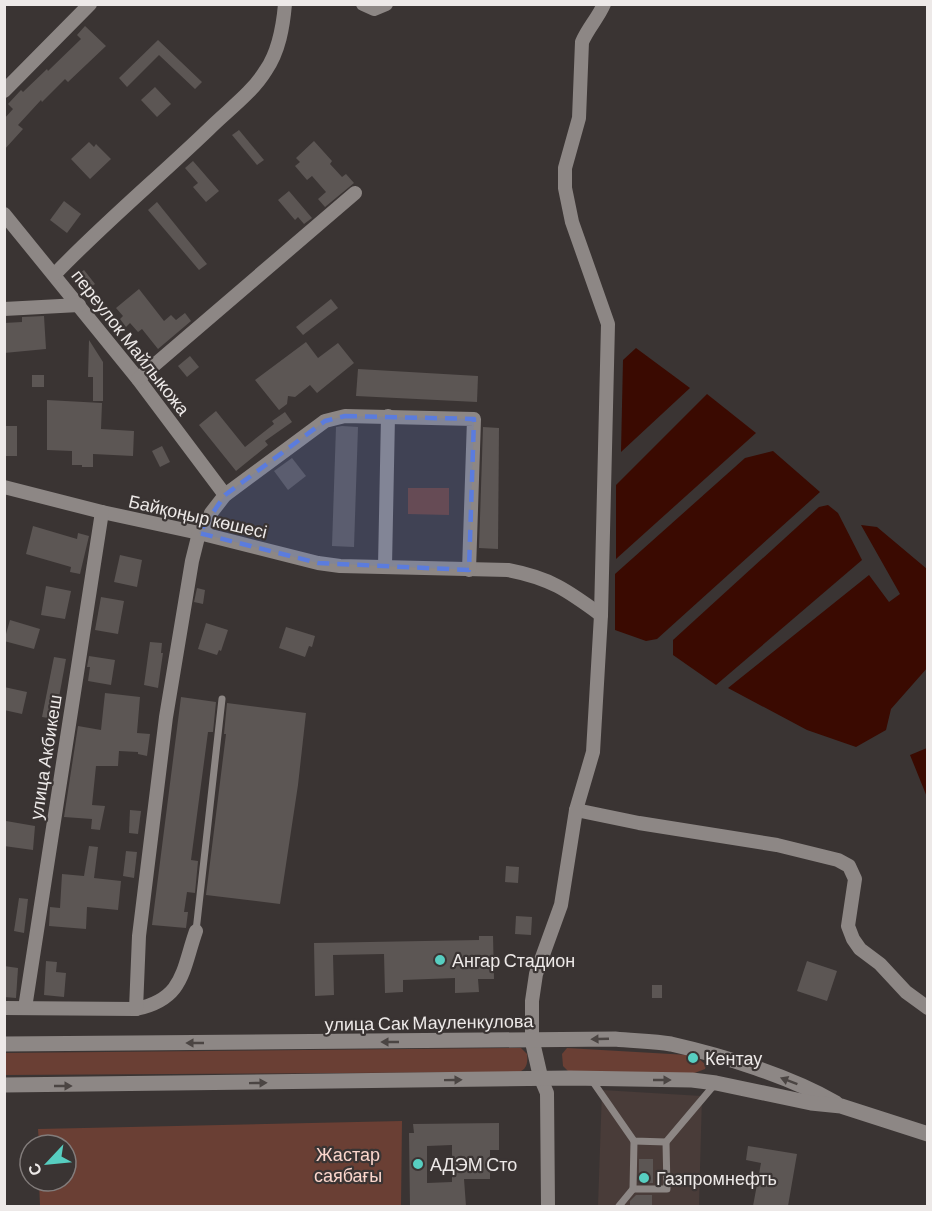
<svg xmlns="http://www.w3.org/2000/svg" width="932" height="1211" viewBox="0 0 932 1211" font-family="Barlow,sans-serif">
	<rect width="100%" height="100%" fill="#3a3433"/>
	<path fill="#493c39" d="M602,1090L702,1096L699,1206H598Z"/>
	<g fill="#6a3f34">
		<path d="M408,488H449V515L408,514Z"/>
		<path d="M515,1048H521L527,1054C528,1062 527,1069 519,1072L5,1075L4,1053Z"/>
		<path d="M567,1048L688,1055L699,1059L706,1065L705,1069L692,1074L568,1071L563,1066L562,1054Z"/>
		<path d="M402,1121L401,1206H40L39,1181H66V1145H39L38,1129Z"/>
	</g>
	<g fill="#3a0a01">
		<path d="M636,348L690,388L621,452L623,360Z"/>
		<path d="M707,394L756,433L616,559V485Z"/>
		<path d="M773,451L820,492L657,639L646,641L615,630V574L745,458Z"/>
		<path d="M828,505L838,513L862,560L716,685L673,655V640L819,507Z"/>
		<path d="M861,525L877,527L927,569L928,667L891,709L886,730L856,747L807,730L728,688L869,575L889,602L900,594Z"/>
		<path d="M927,748H928L927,797L910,755Z"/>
	</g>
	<g fill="#5c5654" fill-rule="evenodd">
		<path d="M85,26L106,46L68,82L65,79L42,102L41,100L18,125L23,129L4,150V119L13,109L8,104L21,90L23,92L47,69L48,71L81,39L77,35Z"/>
		<path d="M158,40L202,82L195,89L159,55L127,87L119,78Z"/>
		<path d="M155,87L171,104L157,117L141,100Z"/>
		<path d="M239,130L264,160L257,165L232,135Z"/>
		<path d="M314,141L332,161L330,164L342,177L346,174L354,183L325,207L318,199L326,192L312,176L307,180L295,166L300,162L296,158Z"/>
		<path d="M89,142L94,147L96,144L111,159L90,179L71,159Z"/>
		<path d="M193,161L219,191L206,202L193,187L198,183L185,168Z"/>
		<path d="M289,191L312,218L304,224L298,217L295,220L278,200Z"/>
		<path d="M64,201L81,214L67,233L50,220Z"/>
		<path d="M157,202L207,264L199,270L148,210Z"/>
		<path d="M84,270L95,284L86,291L75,277Z"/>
		<path d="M139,289L164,321L171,315L176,320L185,313L191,321L158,349L142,329L138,332L130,323L126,327L120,319L123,316L116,308Z"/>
		<path d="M331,299L338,308L303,335L296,327Z"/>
		<path d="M44,316L46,349L4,353V323L22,322V317Z"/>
		<path d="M89,340L103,362V401H93V377H88Z"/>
		<path d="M306,342L318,358L338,343L354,363L317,393L310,385L295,397L288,396L287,404L279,410L255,380Z"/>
		<path d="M190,356L199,367L187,377L178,366Z"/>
		<path d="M358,369L478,376L477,402L356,396Z"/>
		<rect x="32" y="375" width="12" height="12"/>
		<path d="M47,400L102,403L101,429L134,431L133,456L93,454V467H82V465H72V451L47,450Z"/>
		<path d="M216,411L245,447L274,424L272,421L285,412L292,422L265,441L268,445L236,471L199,425Z"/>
		<rect x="4" y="426" width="13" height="30"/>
		<path d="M342,426L358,427L354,547L332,546L336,427Z"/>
		<path d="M483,427L499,428L498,549L479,548Z"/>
		<path d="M162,446L170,462L160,467L152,451Z"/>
		<path d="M292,458L306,476L288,490L274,471Z"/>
		<path d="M33,526L77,539L78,533L89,536L80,574L70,572L71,567L26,554Z"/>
		<path d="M120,555L142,560L137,587L114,582Z"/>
		<path d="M46,586L71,591L65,619L41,615Z"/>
		<path d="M197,588L205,590L203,604L194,602Z"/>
		<path d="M101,597L124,601L118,634L95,630Z"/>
		<path d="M10,620L40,629L34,649L4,641Z"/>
		<path d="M206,623L228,630L221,651L219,650L217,655L198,649Z"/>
		<path d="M286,627L315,636L312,647L309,646L305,657L279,648Z"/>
		<path d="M150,642L162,643L161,653H163L158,688L144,685Z"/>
		<path d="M89,656L115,660L111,685L88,681L90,667H87Z"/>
		<path d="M54,657L66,659L55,719L42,717Z"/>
		<path d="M4,687L27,692L22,714L4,710Z"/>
		<path d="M105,693L140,697L137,733L150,734L147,756L138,754V752L119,751L118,766H96L92,805L105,806L100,830L91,829L92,819L64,817L78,726L101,730Z"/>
		<path d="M181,697L216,702L213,732H208L191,860L198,861L195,893L187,892L184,912H188L186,928L152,925Z"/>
		<path d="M227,703L306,713L298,785L280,904L206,895L226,734H224Z"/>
		<path d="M130,810L141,811L138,834L129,833Z"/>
		<path d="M6,821L35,826L33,850L4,846Z"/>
		<path d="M89,846L98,847L94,878L121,881L118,910L87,907L86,929L49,926L50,907L60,908L62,874L84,876Z"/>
		<path d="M126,851L137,852L134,878L123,876Z"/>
		<path d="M506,866L519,867L518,883L505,882Z"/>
		<path d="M19,898L28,899L24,933L14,931Z"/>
		<path d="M516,916L532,917L531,935L515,934Z"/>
		<path d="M479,936H493L494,979H478L479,992L455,993V978L403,980V992L385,993L384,954L333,955L334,995L315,996L314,943L479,940Z"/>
		<path d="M46,961L57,962L56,972L66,973L64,997L44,995Z"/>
		<path d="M807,961L837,971L827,1001L797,991Z"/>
		<path d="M4,966L18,968L16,998L4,997Z"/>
		<rect x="652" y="985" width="10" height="13"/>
		<path d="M499,1123V1150H490V1179H464L466,1206H410L409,1133H414L413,1124ZM452,1145V1182L427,1183V1146Z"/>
		<path d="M748,1146L797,1154L788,1206H753L761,1163L746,1160Z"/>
		<rect x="639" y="1159" width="14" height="24"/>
		<path d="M636,1195H652V1206H630V1201Z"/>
	</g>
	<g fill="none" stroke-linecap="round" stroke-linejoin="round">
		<g stroke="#8d8785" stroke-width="7">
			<path d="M196,931L222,699"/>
			<path d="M591,1079L634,1141L666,1142L715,1084"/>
			<path d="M633,1189H667L666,1142"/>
			<path d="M619,1206L633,1189L634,1141"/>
		</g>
		<g stroke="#8d8785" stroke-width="14">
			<path d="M363,4L374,9L386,4"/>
			<path d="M4,91L90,4"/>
			<path d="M4,214L138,379L225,495"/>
			<path d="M55,274C104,223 158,178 209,129C228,110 252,93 266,70C279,51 283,27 285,4"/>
			<path d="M4,309L79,305"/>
			<path d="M138,379L355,193"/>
			<path d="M4,487L102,512L199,533L318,563L340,566L508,570C550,578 567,590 601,615"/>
			<path d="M385,566L388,416"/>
			<path d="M576,810L639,823L777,845L838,860L849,866L855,879L848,926L853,939L860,949L880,964L906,992L928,1008"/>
			<path d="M4,1008L136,1009C184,999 182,971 196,931"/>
			<path d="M25,1008L102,512"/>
			<path d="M136,1009L139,936L166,717L192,561L199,533L207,525L211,513L225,495L325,421L345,416L474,419L469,570"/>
			<path d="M532,1040V1001L536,974L561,905L576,810L593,752L601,615L608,324L572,222L565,188V168L579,118L582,42C588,28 598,18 604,4"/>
			<path d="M541,1079L547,1093L548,1206"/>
		</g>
		<g stroke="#8d8785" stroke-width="15">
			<path d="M532,1040L541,1079"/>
			<path d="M4,1044L615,1039C633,1041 653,1041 671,1044C724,1056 789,1076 836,1103"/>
			<path d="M4,1085L570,1078L692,1080L716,1083L811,1103L841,1106L928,1134"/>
		</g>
	</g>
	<defs><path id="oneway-solid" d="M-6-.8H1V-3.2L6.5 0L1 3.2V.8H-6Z" transform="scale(1.5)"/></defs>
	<g fill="#4b4543">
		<use href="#oneway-solid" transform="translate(600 1039) rotate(178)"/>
		<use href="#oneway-solid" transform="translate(390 1042) rotate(180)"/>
		<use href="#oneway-solid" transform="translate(195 1043) rotate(180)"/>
		<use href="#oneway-solid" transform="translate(453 1080) rotate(-1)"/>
		<use href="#oneway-solid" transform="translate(662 1080)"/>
		<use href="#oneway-solid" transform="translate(789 1081) rotate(-159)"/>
		<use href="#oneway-solid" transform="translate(258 1083) rotate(-1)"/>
		<use href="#oneway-solid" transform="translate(63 1086)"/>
	</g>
	<path fill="#5b7cdd" fill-opacity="0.2" stroke="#5b7cdd" stroke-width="4.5" stroke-dasharray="12 8" stroke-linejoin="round" d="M345,416L474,419L469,570L318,563L199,533L225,495L325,421Z"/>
	<g fill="#57cec1" stroke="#3a3433" stroke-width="2">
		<circle cx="440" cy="960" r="6"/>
		<circle cx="693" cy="1058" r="6"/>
		<circle cx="418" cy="1164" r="6"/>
		<circle cx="644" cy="1178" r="6"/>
	</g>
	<g text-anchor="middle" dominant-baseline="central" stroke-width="4.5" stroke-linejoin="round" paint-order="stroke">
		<g font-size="18" fill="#ede9e8" stroke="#3a3433">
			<text transform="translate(131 342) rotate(52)">переулок Майлыкожа</text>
			<text transform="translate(198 516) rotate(13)">Байқоңыр көшесі</text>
			<text transform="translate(45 757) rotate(-81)">улица Акбикеш</text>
			<text transform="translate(429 1022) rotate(-1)">улица Сак Мауленкулова</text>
		</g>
		<g font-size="18" fill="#ede9e8" stroke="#3a3433" text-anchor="start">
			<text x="452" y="960">Ангар Стадион</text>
			<text x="705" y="1058">Кентау</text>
			<text x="430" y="1164">АДЭМ Сто</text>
			<text x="656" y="1178">Газпромнефть</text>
		</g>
		<g font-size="18" fill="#fbd6cc" stroke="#3a3433">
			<text x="348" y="1154">Жастар<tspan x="348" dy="21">саябағы</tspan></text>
		</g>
	</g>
	<rect width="932" height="1211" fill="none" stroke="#ede9e8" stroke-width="12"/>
	<g transform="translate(48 1163) rotate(244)"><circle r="28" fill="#3a3433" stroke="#827c7b" stroke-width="1.5"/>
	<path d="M0-4.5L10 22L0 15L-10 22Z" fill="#57cec1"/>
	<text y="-9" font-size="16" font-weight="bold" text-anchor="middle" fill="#ede9e8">С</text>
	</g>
</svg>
